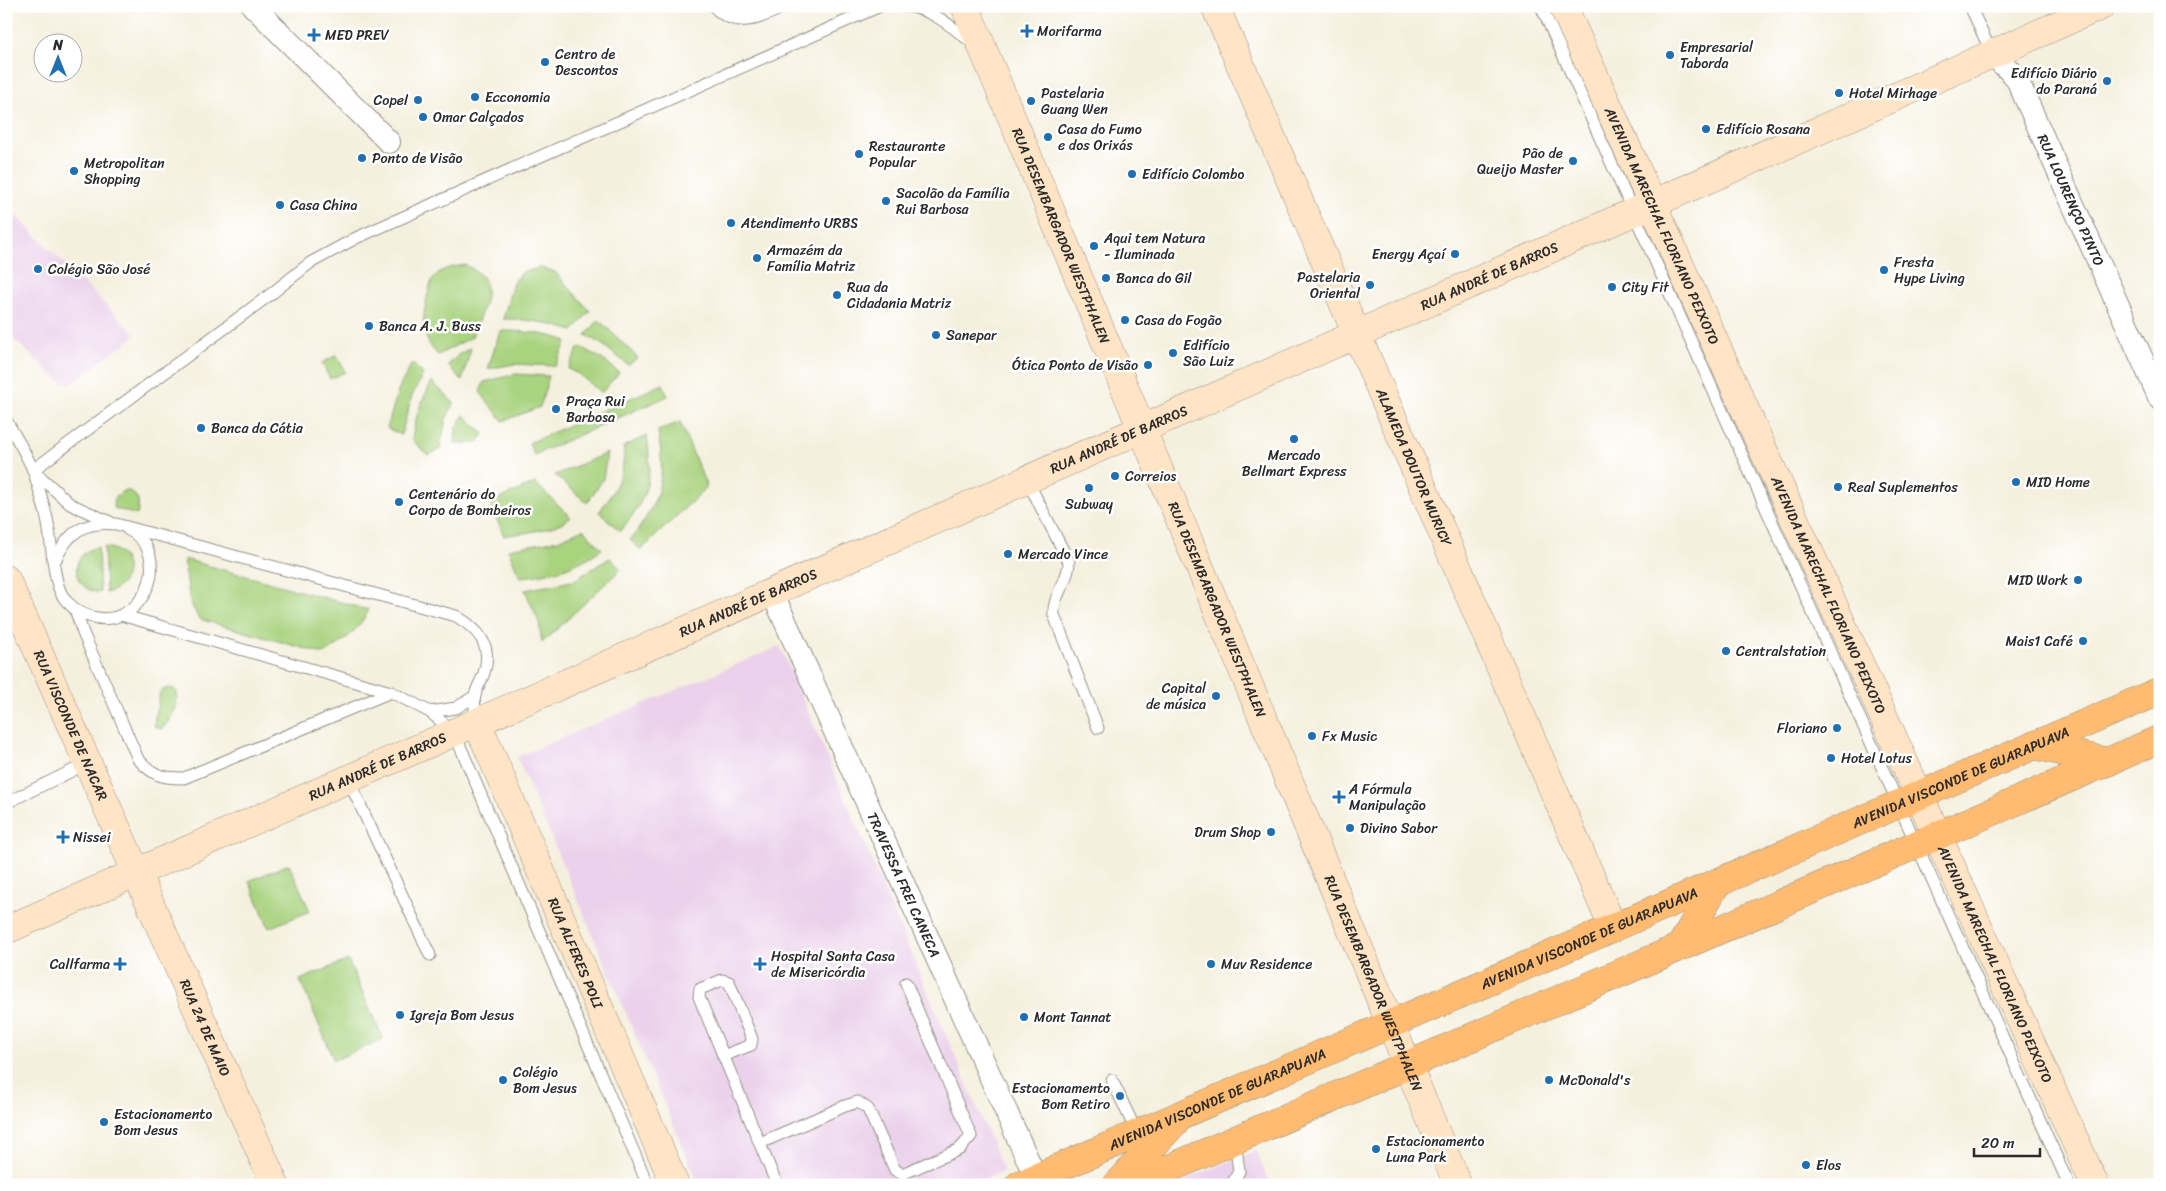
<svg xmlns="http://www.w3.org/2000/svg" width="2166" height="1191" viewBox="0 0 2166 1191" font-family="Sriracha,sans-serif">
	<rect width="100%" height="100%" fill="#fff"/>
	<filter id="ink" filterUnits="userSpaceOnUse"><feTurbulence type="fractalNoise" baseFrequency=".02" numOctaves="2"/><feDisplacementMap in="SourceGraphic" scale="10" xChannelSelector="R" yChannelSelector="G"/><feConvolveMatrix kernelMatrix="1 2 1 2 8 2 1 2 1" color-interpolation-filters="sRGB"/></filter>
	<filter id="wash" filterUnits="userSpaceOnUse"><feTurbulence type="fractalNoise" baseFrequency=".0096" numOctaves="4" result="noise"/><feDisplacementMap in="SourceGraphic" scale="20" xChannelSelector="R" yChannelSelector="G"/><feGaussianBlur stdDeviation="1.12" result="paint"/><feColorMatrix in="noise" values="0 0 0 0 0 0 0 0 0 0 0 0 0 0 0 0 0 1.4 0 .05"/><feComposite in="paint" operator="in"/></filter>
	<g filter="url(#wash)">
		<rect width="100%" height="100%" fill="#f5f0de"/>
		<g fill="#ebd1eb">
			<path d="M6,206L136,335L69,385L68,379L65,384L61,382L6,332Z"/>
			<path d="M780,646L1004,1171L971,1185H699L517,757Z"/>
			<path d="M1256,1151L1270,1185H1171Z"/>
		</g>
		<g fill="#a9d37f" stroke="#6a7f55">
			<path d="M464,265C502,279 482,308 472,337L438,355C420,336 422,322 427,298C429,291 430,282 435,276C442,268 454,267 464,265Z"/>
			<path d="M540,268L555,272L590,311L573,331C549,323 528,319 503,319L513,283L523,272Z"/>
			<path d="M599,320L638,358L628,365L603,345L586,335Z"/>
			<path d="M500,331C524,331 545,333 567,341L555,366L514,364L488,369Z"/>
			<path d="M579,347C594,354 607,361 619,373L601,393L580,375L568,369Z"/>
			<path d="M471,348L462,381L448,365L459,354Z"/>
			<path d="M337,355L345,372L330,379L322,363Z"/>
			<path d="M412,363L423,374L412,396L401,435L387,428L399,388Z"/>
			<path d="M516,374L549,376L540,407L503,421L480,392L484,382Z"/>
			<path d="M432,382L454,403L446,419L440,449L428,455L412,440C415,418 421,401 432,382Z"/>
			<path d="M663,384L668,396L534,455L529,443Z"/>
			<path d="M464,415L484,434L477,443L455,444L456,429Z"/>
			<path d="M680,422L707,487L641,550L630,540C661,501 666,480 658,431Z"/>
			<path d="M647,436C653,478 648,499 620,531L599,512C615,491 625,473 624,446Z"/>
			<path d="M607,453L603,479L587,503L555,475Z"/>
			<path d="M535,483L571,517C553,531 526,532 504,536L490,503Z"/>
			<path d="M123,491H129C139,496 140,504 137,515L114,508C112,500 116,496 123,491Z"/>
			<path d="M583,529L602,549C574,568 553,574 520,577L508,549L558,540Z"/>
			<path d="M98,547L100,593C70,589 68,553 98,547Z"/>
			<path d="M104,547C134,549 135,586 106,593Z"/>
			<path d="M610,558L621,569L542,643L539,622L525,590L573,581Z"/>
			<path d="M184,559L369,610C357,631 344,642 324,654L199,619L190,602Z"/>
			<path d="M167,688L174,689L177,692C178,706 171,720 162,729L155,727L154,723L160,692Z"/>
			<path d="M289,864L310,911L269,928L249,881Z"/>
			<path d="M348,960L383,1039L334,1060L300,980Z"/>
		</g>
	</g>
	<g filter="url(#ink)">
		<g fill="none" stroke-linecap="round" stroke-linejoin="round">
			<g stroke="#908e84" stroke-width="13">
				<g id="lane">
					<path d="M904,6C932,8 953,28 974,44"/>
					<path d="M1541,6L2069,1185"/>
					<path d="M1970,6L1992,54"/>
					<path d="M6,420C15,436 26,453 33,470C38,484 42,500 46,514C52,537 52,577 62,595C68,605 79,613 89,616C143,634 177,553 127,529"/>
					<path d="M33,470L271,294L310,263L356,238L880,6"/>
					<path d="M33,470L70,504L110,522"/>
					<path d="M1027,480L1069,562C1069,581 1052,596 1054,615L1098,728"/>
					<path d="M55,561C68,532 83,521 116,524L456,616C478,629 493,645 484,673C482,680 477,687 475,695C473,702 476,714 477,722"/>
					<path d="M75,609L83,633L138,759C154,776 161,778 184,778L391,692"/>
					<path d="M121,615L391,692L430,712L454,732L648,1185"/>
					<path d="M430,712L456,708L475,696"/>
					<path d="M348,779L430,955"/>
					<path d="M6,803L88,763"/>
					<path d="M723,1056L751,1045L752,1039L729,982L722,980L700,989L699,997L777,1185"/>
					<path d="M1112,1080L1137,1133"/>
					<path d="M760,1143L845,1106L858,1102L868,1109L895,1170L902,1174L960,1149L971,1136L906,983"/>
					<path d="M1232,1185L1239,1171L1235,1139"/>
				</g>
			</g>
			<g stroke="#908e84" stroke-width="24">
				<g id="street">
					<path d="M253,6L389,142"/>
					<path d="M721,6C738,21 756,14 773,6"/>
					<path id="s1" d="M1992,54L2016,77L2160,399"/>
					<path id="s2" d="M772,592L1036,1178"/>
				</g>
			</g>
			<g stroke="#908e84" stroke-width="29">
				<g id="secondary">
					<path id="s3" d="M965,6L1458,1185"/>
					<path id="s4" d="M1215,6L1613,928"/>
					<path id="s5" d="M1563,6L2095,1185"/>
					<path id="s6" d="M6,579L275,1185"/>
					<path id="s7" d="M477,722L675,1185"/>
					<path id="s8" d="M6,930L2101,6"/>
				</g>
			</g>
			<g stroke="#908e84" stroke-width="29">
				<g id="primary">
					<path d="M2034,745L2108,762"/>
					<path d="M1680,947L1717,883"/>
					<path id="s9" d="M1019,1185L2160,691"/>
					<path d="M1117,1185L1175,1122"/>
					<path d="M1131,1185L2160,739"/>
				</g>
			</g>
			<use href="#lane" stroke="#fff" stroke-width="11"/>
			<use href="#street" stroke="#fff" stroke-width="22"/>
			<use href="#secondary" stroke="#ffe4c6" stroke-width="28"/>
			<use href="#primary" stroke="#febb71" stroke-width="28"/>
		</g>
	</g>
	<g fill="#1f6fb2" stroke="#fff" stroke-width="2">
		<path d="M1024.5 23.5h5v5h5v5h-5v5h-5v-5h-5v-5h5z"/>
		<path d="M311.5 27.5h5v5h5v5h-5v5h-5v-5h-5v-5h5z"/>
		<circle cx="1670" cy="55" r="5"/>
		<circle cx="545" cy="62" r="5"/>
		<circle cx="2107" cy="81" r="5"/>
		<circle cx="1839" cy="93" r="5"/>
		<circle cx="475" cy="97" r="5"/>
		<circle cx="418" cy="100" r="5"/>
		<circle cx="1031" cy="101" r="5"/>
		<circle cx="423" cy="117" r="5"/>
		<circle cx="1706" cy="129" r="5"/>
		<circle cx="1048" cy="137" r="5"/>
		<circle cx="859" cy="154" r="5"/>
		<circle cx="362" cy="158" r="5"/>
		<circle cx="1573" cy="161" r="5"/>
		<circle cx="74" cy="171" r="5"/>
		<circle cx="1132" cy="174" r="5"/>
		<circle cx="886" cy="201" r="5"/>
		<circle cx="280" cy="205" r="5"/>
		<circle cx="731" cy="223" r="5"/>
		<circle cx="1094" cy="246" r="5"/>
		<circle cx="1455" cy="254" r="5"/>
		<circle cx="757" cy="258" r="5"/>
		<circle cx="38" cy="269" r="5"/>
		<circle cx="1884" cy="270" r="5"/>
		<circle cx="1106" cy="278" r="5"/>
		<circle cx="1370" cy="285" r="5"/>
		<circle cx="1612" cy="287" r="5"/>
		<circle cx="837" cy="295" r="5"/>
		<circle cx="1125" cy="320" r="5"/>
		<circle cx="369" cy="326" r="5"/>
		<circle cx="936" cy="335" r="5"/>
		<circle cx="1173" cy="353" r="5"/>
		<circle cx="1148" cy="365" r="5"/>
		<circle cx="556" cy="409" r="5"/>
		<circle cx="201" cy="428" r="5"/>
		<circle cx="1294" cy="439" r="5"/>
		<circle cx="1115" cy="476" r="5"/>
		<circle cx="2016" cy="482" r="5"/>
		<circle cx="1838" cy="487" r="5"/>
		<circle cx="1089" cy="488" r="5"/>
		<circle cx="399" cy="502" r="5"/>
		<circle cx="1008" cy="554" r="5"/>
		<circle cx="2078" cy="580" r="5"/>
		<circle cx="2083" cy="641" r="5"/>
		<circle cx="1726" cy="651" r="5"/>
		<circle cx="1216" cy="696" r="5"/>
		<circle cx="1837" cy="728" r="5"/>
		<circle cx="1312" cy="736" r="5"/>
		<circle cx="1831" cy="758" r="5"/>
		<path d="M1336.5 789.5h5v5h5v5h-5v5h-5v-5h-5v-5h5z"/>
		<circle cx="1350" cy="828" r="5"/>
		<circle cx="1271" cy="832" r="5"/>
		<path d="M60.5 829.5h5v5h5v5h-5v5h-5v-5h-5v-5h5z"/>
		<path d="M117.5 956.5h5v5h5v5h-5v5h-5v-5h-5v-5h5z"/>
		<path d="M757.5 956.5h5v5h5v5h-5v5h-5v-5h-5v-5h5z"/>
		<circle cx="1211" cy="964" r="5"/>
		<circle cx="400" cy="1015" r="5"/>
		<circle cx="1024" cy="1017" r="5"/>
		<circle cx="503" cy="1080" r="5"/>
		<circle cx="1549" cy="1080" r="5"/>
		<circle cx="1120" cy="1096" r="5"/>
		<circle cx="104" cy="1122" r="5"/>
		<circle cx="1376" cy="1149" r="5"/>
		<circle cx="1806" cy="1165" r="5"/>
	</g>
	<g text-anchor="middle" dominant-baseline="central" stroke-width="5" stroke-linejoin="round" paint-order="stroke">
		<g font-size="14" fill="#2b2b2b" stroke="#fff" text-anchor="start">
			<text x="1037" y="31">Morifarma</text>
			<text x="325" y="35">MED PREV</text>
			<text x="1680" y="47">Empresarial<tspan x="1680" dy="16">Taborda</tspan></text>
			<text x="555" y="54">Centro de<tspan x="555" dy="16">Descontos</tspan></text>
			<text x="2097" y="73" text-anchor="end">Edifício Diário<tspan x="2097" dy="16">do Paraná</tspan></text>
			<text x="1041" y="93">Pastelaria<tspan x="1041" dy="16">Guang Wen</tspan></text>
			<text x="1849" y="93">Hotel Mirhage</text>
			<text x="485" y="97">Ecconomia</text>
			<text x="408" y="100" text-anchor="end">Copel</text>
			<text x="433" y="117">Omar Calçados</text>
			<text x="1058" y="129">Casa do Fumo<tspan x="1058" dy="16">e dos Orixás</tspan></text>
			<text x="1716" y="129">Edifício Rosana</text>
			<text x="869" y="146">Restaurante<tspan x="869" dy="16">Popular</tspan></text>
			<text x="1563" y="153" text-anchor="end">Pão de<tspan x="1563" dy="16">Queijo Master</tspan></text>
			<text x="372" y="158">Ponto de Visão</text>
			<text x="84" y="163">Metropolitan<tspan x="84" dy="16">Shopping</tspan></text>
			<text x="1142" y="174">Edifício Colombo</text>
			<text x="896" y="193">Sacolão da Família<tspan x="896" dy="16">Rui Barbosa</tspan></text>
			<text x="290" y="205">Casa China</text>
			<text x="741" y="223">Atendimento URBS</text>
			<text x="1104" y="238">Aqui tem Natura<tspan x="1104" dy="16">- Iluminada</tspan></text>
			<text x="767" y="250">Armazém da<tspan x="767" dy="16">Família Matriz</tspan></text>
			<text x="1445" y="254" text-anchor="end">Energy Açaí</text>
			<text x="1894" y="262">Fresta<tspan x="1894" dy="16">Hype Living</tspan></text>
			<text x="48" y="269">Colégio São José</text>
			<text x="1360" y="277" text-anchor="end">Pastelaria<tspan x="1360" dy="16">Oriental</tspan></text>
			<text x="1116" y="278">Banca do Gil</text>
			<text x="847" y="287">Rua da<tspan x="847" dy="16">Cidadania Matriz</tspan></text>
			<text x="1622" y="287">City Fit</text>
			<text x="1135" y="320">Casa do Fogão</text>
			<text x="379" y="326">Banca A. J. Buss</text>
			<text x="946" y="335">Sanepar</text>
			<text x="1183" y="345">Edifício<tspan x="1183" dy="16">São Luiz</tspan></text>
			<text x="1138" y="365" text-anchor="end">Ótica Ponto de Visão</text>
			<text x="566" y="401">Praça Rui<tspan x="566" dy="16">Barbosa</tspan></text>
			<text x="211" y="428">Banca da Cátia</text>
			<text x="1294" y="455" text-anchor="middle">Mercado<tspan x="1294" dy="16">Bellmart Express</tspan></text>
			<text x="1125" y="476">Correios</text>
			<text x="2026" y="482">MID Home</text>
			<text x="1848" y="487">Real Suplementos</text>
			<text x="409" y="494">Centenário do<tspan x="409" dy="16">Corpo de Bombeiros</tspan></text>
			<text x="1089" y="504" text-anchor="middle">Subway</text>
			<text x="1018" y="554">Mercado Vince</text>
			<text x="2068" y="580" text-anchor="end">MID Work</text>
			<text x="2073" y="641" text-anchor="end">Mais1 Café</text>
			<text x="1736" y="651">Centralstation</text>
			<text x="1206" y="688" text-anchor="end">Capital<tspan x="1206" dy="16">de música</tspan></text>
			<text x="1827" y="728" text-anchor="end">Floriano</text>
			<text x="1322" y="736">Fx Music</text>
			<text x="1841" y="758">Hotel Lotus</text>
			<text x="1349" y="789">A Fórmula<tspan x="1349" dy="16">Manipulação</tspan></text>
			<text x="1360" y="828">Divino Sabor</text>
			<text x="1261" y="832" text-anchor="end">Drum Shop</text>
			<text x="73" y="837">Nissei</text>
			<text x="771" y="956">Hospital Santa Casa<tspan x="771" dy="16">de Misericórdia</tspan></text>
			<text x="110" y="964" text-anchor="end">Callfarma</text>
			<text x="1221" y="964">Muv Residence</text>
			<text x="410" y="1015">Igreja Bom Jesus</text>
			<text x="1034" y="1017">Mont Tannat</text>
			<text x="513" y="1072">Colégio<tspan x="513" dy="16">Bom Jesus</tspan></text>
			<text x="1559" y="1080">McDonald's</text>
			<text x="1110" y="1088" text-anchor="end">Estacionamento<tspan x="1110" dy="16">Bom Retiro</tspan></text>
			<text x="114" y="1114">Estacionamento<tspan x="114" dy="16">Bom Jesus</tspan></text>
			<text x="1386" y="1141">Estacionamento<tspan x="1386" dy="16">Luna Park</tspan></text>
			<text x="1816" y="1165">Elos</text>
		</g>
		<g font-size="14" fill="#2b2b2b" stroke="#fff">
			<text stroke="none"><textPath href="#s1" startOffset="168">RUA LOURENÇO PINTO</textPath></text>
			<text stroke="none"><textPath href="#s5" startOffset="241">AVENIDA MARECHAL FLORIANO PEIXOTO</textPath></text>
			<text stroke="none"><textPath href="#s3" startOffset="249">RUA DESEMBARGADOR WESTPHALEN</textPath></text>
			<text stroke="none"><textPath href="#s8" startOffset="1621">RUA ANDRÉ DE BARROS</textPath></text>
			<text stroke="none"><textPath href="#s8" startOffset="1216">RUA ANDRÉ DE BARROS</textPath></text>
			<text stroke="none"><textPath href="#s4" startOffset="502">ALAMEDA DOUTOR MURICY</textPath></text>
			<text stroke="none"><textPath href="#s5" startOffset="646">AVENIDA MARECHAL FLORIANO PEIXOTO</textPath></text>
			<text stroke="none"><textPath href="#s8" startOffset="811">RUA ANDRÉ DE BARROS</textPath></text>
			<text stroke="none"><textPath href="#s3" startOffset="654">RUA DESEMBARGADOR WESTPHALEN</textPath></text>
			<text stroke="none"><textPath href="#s6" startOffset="160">RUA VISCONDE DE NACAR</textPath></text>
			<text stroke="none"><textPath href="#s8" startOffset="406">RUA ANDRÉ DE BARROS</textPath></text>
			<text stroke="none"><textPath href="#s9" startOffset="1026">AVENIDA VISCONDE DE GUARAPUAVA</textPath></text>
			<text stroke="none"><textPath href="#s2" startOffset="321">TRAVESSA FREI CANECA</textPath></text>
			<text stroke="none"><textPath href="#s9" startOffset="621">AVENIDA VISCONDE DE GUARAPUAVA</textPath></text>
			<text stroke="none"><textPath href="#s7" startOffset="251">RUA ALFERES POLI</textPath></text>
			<text stroke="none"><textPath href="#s5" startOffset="1051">AVENIDA MARECHAL FLORIANO PEIXOTO</textPath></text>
			<text stroke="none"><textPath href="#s3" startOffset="1059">RUA DESEMBARGADOR WESTPHALEN</textPath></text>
			<text stroke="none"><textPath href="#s6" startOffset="491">RUA 24 DE MAIO</textPath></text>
			<text stroke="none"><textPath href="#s9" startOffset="216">AVENIDA VISCONDE DE GUARAPUAVA</textPath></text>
		</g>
	</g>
	<rect width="2166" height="1191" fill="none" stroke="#fff" stroke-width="25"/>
	<g transform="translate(58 58)"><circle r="24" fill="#ffffff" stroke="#aaaaaa"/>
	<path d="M0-4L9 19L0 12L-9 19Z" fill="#1f6fb2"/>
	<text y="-8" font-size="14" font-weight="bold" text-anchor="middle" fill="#2b2b2b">N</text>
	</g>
	<path d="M1974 1148v8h66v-8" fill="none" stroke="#2b2b2b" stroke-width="2.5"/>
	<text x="1981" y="1148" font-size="15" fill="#2b2b2b" stroke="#ffffff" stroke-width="4" paint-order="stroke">20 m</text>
</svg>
